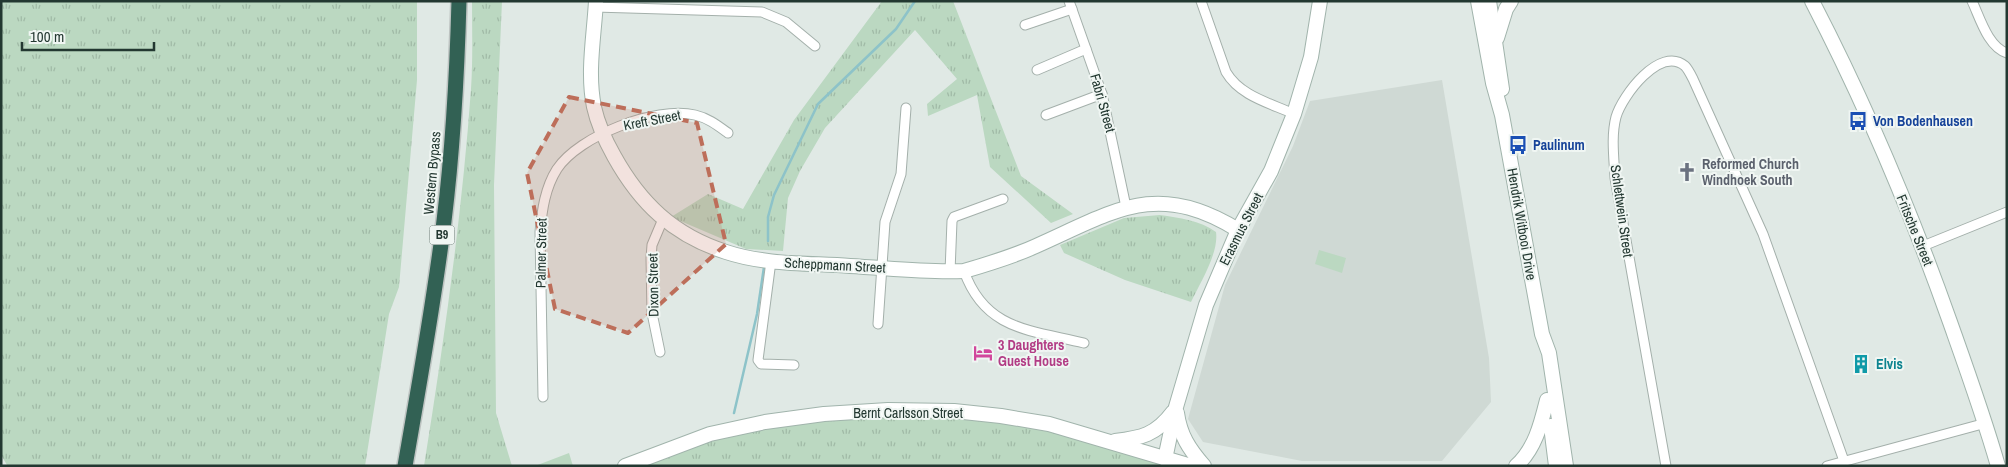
<svg xmlns="http://www.w3.org/2000/svg" width="2008" height="467" viewBox="0 0 2008 467" font-family="'Archivo Narrow',sans-serif">
	<defs>
		<pattern id="grass-tufts" width="24" height="20" patternUnits="userSpaceOnUse" patternTransform="scale(1.25)"><rect width="24" height="20" fill="#bbd8c1"/><path d="M3 7l-1-3M5 7V3M7 7l1-3M15 17l-1-3M17 17v-4M19 17l1-3" fill="none" stroke="#a0baa6"/></pattern>
	</defs>
	<rect width="100%" height="100%" fill="#e0e9e5"/>
	<path fill="#cfd9d4" d="M1442,80L1489,358L1491,402L1442,461H1302L1203,442L1188,419L1225,285L1293,146L1310,101Z"/>
	<g fill="url(#grass-tufts)">
		<path d="M1,1H417V80L399,287L389,314L365,466L7,465L1,455Z"/>
		<path d="M472,1H502L494,185L496,413L512,466H424C444,341 462,215 471,89C473,60 472,30 472,1Z"/>
		<path d="M882,1H953L1021,176L1073,214L1051,223L990,167L977,95L928,116L927,104L957,79L915,30L825,128L800,171L788,198L783,251L746,249L671,217L708,194L743,209L794,120Z"/>
		<path d="M1160,215C1179,218 1200,220 1216,232C1219,253 1200,283 1191,302L1125,280L1064,253L1060,245L1124,218Z"/>
		<path d="M824,414L1001,416L1191,466H625L710,434Z"/>
		<path d="M569,453L573,466H535Z"/>
	</g>
	<path fill="#bbd8c1" d="M1319,250L1346,258L1342,273L1315,264Z"/>
	<g fill="none" stroke-linecap="round" stroke-linejoin="round">
		<g stroke="#8dc3c9" stroke-width="2.5">
			<path d="M768,241V217L774,195L818,104L896,29L915,1"/>
			<path d="M734,413L757,314L764,267"/>
		</g>
		<g stroke="#a4b0ab" stroke-width="11">
			<g id="street">
				<path d="M1069,1L1102,94L1126,207"/>
				<path d="M1201,1L1226,72C1240,96 1270,103 1294,114"/>
				<path d="M1972,1C1980,18 1988,47 2007,53"/>
				<path d="M595,7L762,12L786,22L815,46"/>
				<path d="M1025,25L1072,9"/>
				<path d="M1037,70L1086,49"/>
				<path d="M1046,115L1102,94"/>
				<path d="M1923,246L2007,212"/>
				<path d="M771,261L758,360L761,364L794,365"/>
				<path d="M964,271C985,330 1030,330 1084,343"/>
				<path d="M950,272L952,221L954,217L1003,199"/>
				<path d="M878,324L885,222L901,174L906,108"/>
				<path d="M660,352L652,313L651,258L652,245L663,219"/>
				<path d="M543,397L540,232C542,210 545,188 557,169C579,136 655,106 695,115C708,118 717,125 728,133"/>
				<path d="M1666,466L1615,178C1614,158 1611,136 1616,117C1622,96 1660,45 1685,66C1688,69 1691,75 1693,79L1763,234L1844,461"/>
				<path d="M1827,466L1986,423"/>
			</g>
		</g>
		<g stroke="#a1b4ac" stroke-width="16">
			<g id="secondary">
				<path d="M596,1C594,37 587,72 594,107C598,125 605,140 614,156C640,203 673,235 726,252C765,265 809,263 850,266C888,268 926,273 964,271C988,264 1012,257 1036,246C1113,212 1156,179 1238,230"/>
				<path d="M1478,1L1493,83L1502,115L1542,334L1549,353L1566,466"/>
				<path d="M1489,1L1502,89"/>
				<path d="M1812,1C1866,105 1911,212 1950,322C1967,370 1984,417 1998,466"/>
				<path d="M1497,38L1506,9L1511,1"/>
				<path d="M1177,413C1180,435 1189,449 1204,466"/>
				<path d="M1551,426L1556,466"/>
				<path d="M1115,441C1141,438 1156,435 1173,412"/>
				<path d="M1165,459L1176,407L1206,305L1238,230L1271,171L1294,114L1311,57L1320,1"/>
				<path d="M625,466L710,434L765,422L824,414L888,410L954,411L1001,416L1049,424L1191,466"/>
				<path d="M1516,466C1535,449 1541,424 1547,400"/>
			</g>
		</g>
		<g stroke="#bdc3c1" stroke-width="18">
			<path id="highway" d="M405,466C419,385 434,303 444,221C453,148 457,75 459,1"/>
		</g>
		<use href="#street" stroke="#fff" stroke-width="9"/>
		<use href="#secondary" stroke="#fff" stroke-width="14"/>
		<use href="#highway" stroke="#326154" stroke-width="15"/>
	</g>
	<path fill="#bd6e5a" fill-opacity="0.2" stroke="#bd6e5a" stroke-width="4" stroke-dasharray="10 6" stroke-linejoin="round" d="M569,97L697,123L726,244L628,333L555,309L527,173Z"/>
	<defs>
		<g id="bus-bare" transform="scale(1.5)"><path d="M-5-6H5V4H4V6H2V4H-2V6H-4V4H-5ZM-3.5-4V0h7V-4ZM-3.5 1.2v1.5H-2V1.2ZM2 1.2v1.5H3.5V1.2Z" fill="#1a4fb4" stroke="#f0f6f3" stroke-width="2.5" paint-order="stroke"/></g>
		<g id="church-bare" transform="scale(1.5)"><path d="M-1.2-6h2.4v3.5h3.3v2.4h-3.3V6h-2.4V-.1h-3.3v-2.4h3.3Z" fill="#6b7280" stroke="#f0f6f3" stroke-width="2.5" paint-order="stroke"/></g>
		<g id="hotel-bare" transform="scale(1.5)"><path d="M-6-4.5h1.5V1H6V5H4.5V3h-9V5H-6ZM-4 0a1.8 1.8 0 1 1 3.6 0ZM.5 0V-2.5h3Q6-2.5 6 0Z" fill="#d1479c" stroke="#f0f6f3" stroke-width="2.5" paint-order="stroke"/></g>
		<g id="building-bare" transform="scale(1.5)"><path d="M-4-6H4V6H1V3H-1V6H-4ZM-2.5-4.3h1.7v1.8h-1.7ZM.8-4.3h1.7v1.8H.8ZM-2.5-1h1.7V.8h-1.7ZM.8-1h1.7V.8H.8Z" fill="#0f9aa8" stroke="#f0f6f3" stroke-width="2.5" paint-order="stroke"/></g>
	</defs>
	<g fill-rule="evenodd">
		<use href="#bus-bare" x="1858" y="121"/>
		<use href="#bus-bare" x="1518" y="145"/>
		<use href="#church-bare" x="1687" y="172"/>
		<use href="#hotel-bare" x="983" y="353"/>
		<use href="#building-bare" x="1861" y="364"/>
	</g>
	<g text-anchor="middle" dominant-baseline="central" stroke-width="4" stroke-linejoin="round" paint-order="stroke">
		<rect fill="#f0f6f3" stroke="#60716b" stroke-width="1" x="429.5" y="225.5" width="25" height="19" rx="4"/>
		<g font-size="12" font-weight="bold" fill="#233831">
			<text x="442" y="235">B9</text>
		</g>
		<g font-size="14" fill="#233831" stroke="#f0f6f3">
			<text transform="translate(1103 103) rotate(74)">Fabri Street</text>
			<text transform="translate(652 120) rotate(-11)">Kreft Street</text>
			<text transform="translate(432 173) rotate(-85)">Western Bypass</text>
			<text transform="translate(1622 211) rotate(82)">Schlettwein Street</text>
			<text transform="translate(1522 224) rotate(80)">Hendrik Witbooi Drive</text>
			<text transform="translate(1241 229) rotate(-63)">Erasmus Street</text>
			<text transform="translate(1915 230) rotate(68)">Fritsche Street</text>
			<text transform="translate(541 253) rotate(-89)">Palmer Street</text>
			<text transform="translate(835 265) rotate(3)">Scheppmann Street</text>
			<text transform="translate(653 285) rotate(-91)">Dixon Street</text>
			<text x="908" y="413">Bernt Carlsson Street</text>
		</g>
		<g font-size="14" font-weight="bold" fill="#164399" stroke="#f0f6f3" text-anchor="start">
			<text x="1873" y="121">Von Bodenhausen</text>
			<text x="1533" y="145">Paulinum</text>
		</g>
		<g font-size="14" font-weight="bold" fill="#5b616d" stroke="#f0f6f3" text-anchor="start">
			<text x="1702" y="164">Reformed Church<tspan x="1702" dy="16">Windhoek South</tspan></text>
		</g>
		<g font-size="14" font-weight="bold" fill="#b23c85" stroke="#f0f6f3" text-anchor="start">
			<text x="998" y="345">3 Daughters<tspan x="998" dy="16">Guest House</tspan></text>
		</g>
		<g font-size="14" font-weight="bold" fill="#0d838f" stroke="#f0f6f3" text-anchor="start">
			<text x="1876" y="364">Elvis</text>
		</g>
	</g>
	<rect width="2008" height="467" fill="none" stroke="#233831" stroke-width="5"/>
	<path d="M22 42v8h132v-8" fill="none" stroke="#233831" stroke-width="2.5"/>
	<text x="30" y="42" font-size="15" fill="#233831" stroke="#f0f6f3" stroke-width="4" paint-order="stroke">100 m</text>
</svg>
